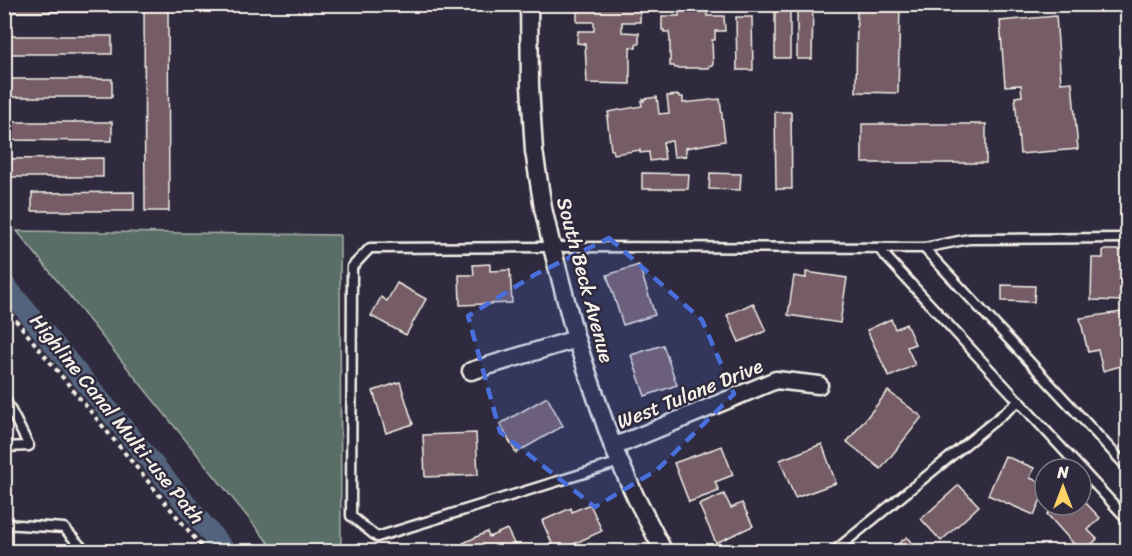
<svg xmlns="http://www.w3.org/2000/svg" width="1132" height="556" viewBox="0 0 1132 556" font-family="Sriracha,sans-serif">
	<rect width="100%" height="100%" fill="#2f2a3d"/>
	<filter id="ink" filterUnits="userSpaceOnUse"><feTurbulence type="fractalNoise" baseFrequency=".0167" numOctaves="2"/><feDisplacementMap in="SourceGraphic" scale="12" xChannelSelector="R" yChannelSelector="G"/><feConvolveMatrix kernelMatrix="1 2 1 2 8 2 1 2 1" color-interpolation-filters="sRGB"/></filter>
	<g filter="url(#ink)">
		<path fill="#5a6e67" stroke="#a7b0a8" stroke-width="1.5" d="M17,231L340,235L341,551H275Z"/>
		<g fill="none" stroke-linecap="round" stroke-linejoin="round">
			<path stroke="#53647d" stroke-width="21" d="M4,284L226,552"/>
		</g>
		<g fill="#745c66" stroke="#f4f1e8" stroke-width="1.5">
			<rect x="4" y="4" width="108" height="8"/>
			<path d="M144,4H168L169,211H145Z"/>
			<path d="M587,4H633L640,9V22H622V32L639,33V44H636V48L630,47V84L587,83L585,44L577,43L578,31H594V22H577V7H587Z"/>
			<path d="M662,4H724V6H707V16H724L725,31H715V40H712L713,66H709V68H675L674,66H670V40L669,32H664V30H662V16H679V6Z"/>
			<rect x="775" y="4" width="15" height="54"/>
			<path d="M797,4H813L812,59H797Z"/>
			<path d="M857,4H900L898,93L856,92Z"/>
			<path d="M1056,16L1061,83L1072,82L1078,149L1020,154L1015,97L1022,96L1021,85L1005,86L1000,21Z"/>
			<path d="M736,17H752L753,70H737Z"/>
			<rect x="4" y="36" width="108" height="18"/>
			<rect x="4" y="79" width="108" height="18"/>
			<path d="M679,95V97H683V103L720,99L725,141L686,148V156L674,157L672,141L663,142L665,159L650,161L649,152L640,153V150L614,154L613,150H611L607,117L609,116L608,112L642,106L641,101H644L643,99L657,97L659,114L669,113L667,96Z"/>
			<path d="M775,112H791L792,189H776Z"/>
			<path d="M4,122H112V141L4,140Z"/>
			<rect x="862" y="124" width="124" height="39"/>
			<path d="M103,158V177H4V159Z"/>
			<path d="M642,173L689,174L688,189H642Z"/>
			<path d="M710,173L741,174L740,190L709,189Z"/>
			<path d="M134,192V211H32V193Z"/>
			<path d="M1103,250H1128V301L1091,300L1092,258H1103Z"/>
			<path d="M490,264V271L510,270L512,303L460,305L459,275H474L473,265Z"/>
			<path d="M639,265L655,315L623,325L607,275Z"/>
			<path d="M806,272L847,278L840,323L788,315L794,276L806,278Z"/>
			<path d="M397,283L426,299L406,335L371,316L381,297L387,301Z"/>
			<path d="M1002,285L1035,286L1034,302L1002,301Z"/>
			<path d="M753,303L766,331L739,342L727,315Z"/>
			<path d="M1121,312L1128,340V364L1103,371L1098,350L1088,352L1080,318Z"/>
			<path d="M891,319L895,329L906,324L915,344L907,347L915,365L889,377L867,330Z"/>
			<path d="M663,345L677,385L645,396L631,355Z"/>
			<path d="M400,382L413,424L386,433L373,391Z"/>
			<path d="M888,391L922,417L881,469L847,442Z"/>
			<path d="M547,397L563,426L516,453L500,424Z"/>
			<path d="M476,433L478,475L425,477L423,435Z"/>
			<path d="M822,444L836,483L795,498L780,460Z"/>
			<path d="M722,446L733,475L715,482L719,491L689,502L674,463Z"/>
			<path d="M1005,456L1034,468L1030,478L1045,484V490L1034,515L988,495Z"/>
			<path d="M959,485L979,506L941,541L921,519Z"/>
			<path d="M724,494L731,508L742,503L753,526L716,543L699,505Z"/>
			<path d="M1084,501L1100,518L1088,530L1097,539L1084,552H1081L1047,514L1056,505L1079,506Z"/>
			<path d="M590,504L602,531L556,552L542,521L571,508L572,512Z"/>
			<path d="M507,529L518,552H468L463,543L487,532L489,537Z"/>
			<path d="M907,537L918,552H887Z"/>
			<path d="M755,544L758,552H738Z"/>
		</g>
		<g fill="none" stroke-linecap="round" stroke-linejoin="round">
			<g stroke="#f4f1e8" stroke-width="13">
				<g id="service">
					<path d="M924,248L1128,468"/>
					<path d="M879,249L1081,469"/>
					<path d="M4,397L29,446L4,447"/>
					<path d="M620,462L377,537L351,516L352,267L370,248L552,247L924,248L969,239L1128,238"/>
					<path d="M1081,469L1128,520"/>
					<path d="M4,524L64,528L86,552"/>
					<path d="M833,552L1019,401"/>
				</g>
			</g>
			<g stroke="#f4f1e8" stroke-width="21">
				<g id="minor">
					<path d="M529,4L530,86L534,151L543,208L552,247L576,339L613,447L636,498L664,552"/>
					<path d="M471,371L576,339"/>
					<path d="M613,447L776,380L819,385"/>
				</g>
			</g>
			<path stroke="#f4f1e8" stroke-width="4" stroke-dasharray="4.5 4.5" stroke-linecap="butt" d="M4,306L206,552"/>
			<use href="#service" stroke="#2f2a3d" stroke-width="8"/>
			<use href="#minor" stroke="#2f2a3d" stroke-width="16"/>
		</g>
	</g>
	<path fill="#486fdb" fill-opacity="0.2" stroke="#486fdb" stroke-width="4.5" stroke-dasharray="12 8" stroke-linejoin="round" d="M609,238L702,320L734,394L657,470L595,507L500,432L468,316L536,274Z"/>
	<g text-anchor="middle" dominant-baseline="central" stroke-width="5" stroke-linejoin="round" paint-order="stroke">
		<g font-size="20" fill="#f4f1e8" stroke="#2f2a3d">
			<text transform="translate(585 280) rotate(75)">South Beck Avenue</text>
			<text transform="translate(690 394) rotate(-22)">West Tulane Drive</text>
			<text transform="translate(117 419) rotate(51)">Highline Canal Multi-use Path</text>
		</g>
	</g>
	<rect width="1132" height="556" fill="none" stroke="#2f2a3d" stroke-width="24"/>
	<rect x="12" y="12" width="1108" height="532" fill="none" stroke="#f4f1e8" stroke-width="2" filter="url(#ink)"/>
	<g transform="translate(1063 487)"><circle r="28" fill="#2f2a3d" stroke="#7e7a81" stroke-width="1.5"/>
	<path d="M0-4.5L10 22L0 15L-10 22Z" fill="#ffd166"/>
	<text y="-9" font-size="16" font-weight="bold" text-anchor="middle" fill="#f4f1e8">N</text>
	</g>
</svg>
